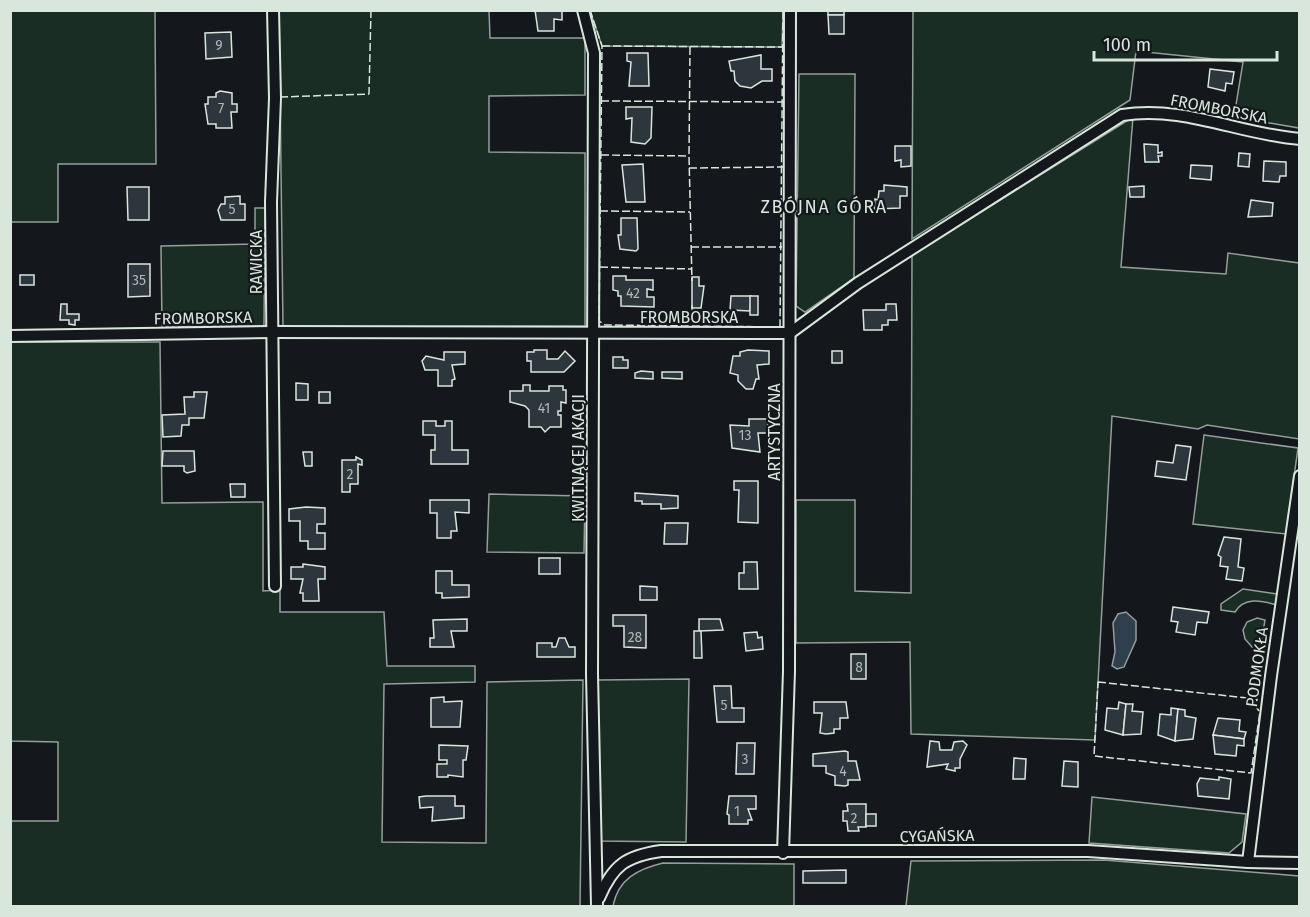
<svg xmlns="http://www.w3.org/2000/svg" width="1310" height="917" viewBox="0 0 1310 917" font-family="'Fira Sans',sans-serif">
	<rect width="100%" height="100%" fill="#14181c"/>
	<g fill="#1a2d24" stroke="#939e99" stroke-width="1.5">
		<path d="M10,11H155L156,164H58V222H11Z"/>
		<path d="M279,11H489L490,38H585V95L489,96V152L585,153V326L283,327Z"/>
		<path d="M590,11H783L782,47L602,46Z"/>
		<path d="M913,11H1299V128L1234,117L1243,62L1136,51L1130,100L912,239Z"/>
		<path d="M799,74H855L854,278L805,312L796,306Z"/>
		<path d="M1133,117L1121,267L1226,274L1228,253L1299,263V439L1207,425L1198,429L1112,416L1095,740L911,734L910,642L796,643V500H855V591L911,593L912,255Z"/>
		<path d="M255,208H265L264,326L162,327L161,246L255,244Z"/>
		<path d="M11,342H160L162,503L263,502V591L280,590V612H384L387,666H475V682L384,684L382,842L486,843L487,682L583,680L580,906H11V821H58V742L11,741Z"/>
		<path d="M1204,435L1298,448L1286,534L1193,524Z"/>
		<path d="M489,494L585,496L584,553L487,552Z"/>
		<path d="M1243,589L1277,594L1276,605C1261,600 1244,597 1235,612L1221,610V604Z"/>
		<path d="M1257,618L1265,620L1259,655L1245,639L1243,630L1247,622Z"/>
		<path d="M689,679L686,842L598,841V680Z"/>
		<path d="M1092,797L1246,814L1242,842L1229,853L1089,843Z"/>
		<path d="M1104,860L1299,876V906H906L911,861Z"/>
		<path d="M663,863L794,864V906H613C618,879 638,869 663,863Z"/>
	</g>
	<path fill="#2f3f4d" stroke="#939e99" stroke-width="1.5" d="M1126,612L1136,621V640L1124,667L1117,669L1112,666L1115,652L1113,623L1118,614Z"/>
	<g fill="#2c363c" stroke="#d8e6dc" stroke-width="1.5">
		<path d="M535,10H562V20L554,19V31H538Z"/>
		<rect x="828" y="10" width="16" height="5"/>
		<path d="M828,15H844V34H829Z"/>
		<path d="M231,32L232,57L206,59L205,33Z"/>
		<path d="M627,53H648L649,86H629L631,62L627,61Z"/>
		<path d="M761,55V69H772V81H762L751,88L740,86L735,81L734,71H731L729,61Z"/>
		<path d="M1210,69L1234,72L1232,84L1226,83L1225,91L1208,87Z"/>
		<path d="M220,91L232,93V104H237V112H231L232,128H216V124H208L205,104H208V97H216V93Z"/>
		<path d="M626,107H652L651,138L645,144L631,142L632,118L626,119Z"/>
		<path d="M1144,144L1158,145V153L1162,152V156H1158L1159,162H1145Z"/>
		<path d="M895,146H911V166L901,167V160L895,161Z"/>
		<path d="M1239,153L1250,154L1249,167L1238,166Z"/>
		<path d="M1264,161L1286,162V176H1280L1279,182L1263,181Z"/>
		<path d="M643,164L645,202H626L622,165Z"/>
		<path d="M1191,165L1212,166L1211,180L1190,178Z"/>
		<path d="M884,185L907,187V196H900V208L874,209L875,199L878,200L879,191H884Z"/>
		<path d="M1144,186V197H1130L1129,187Z"/>
		<path d="M127,187H149V220H128Z"/>
		<path d="M240,196V204H245V220H221L218,210L221,204H225V197Z"/>
		<path d="M1251,200L1273,203L1272,216L1248,217Z"/>
		<path d="M621,218H637L638,249L636,251L620,249L618,235H621Z"/>
		<path d="M128,264H150V296L128,297Z"/>
		<rect x="20" y="275" width="14" height="10"/>
		<path d="M613,276H626V280H653V290L647,289V297H654V307L621,306V296H618V291L613,290Z"/>
		<path d="M692,277H699V286H704L701,308H692Z"/>
		<path d="M731,296H751L750,311L730,310Z"/>
		<rect x="750" y="296" width="8" height="19"/>
		<path d="M61,304H67V314H79V320H75V325L69,324V320H60Z"/>
		<path d="M886,304H896L897,320H888V325H882V330H864L863,310H886Z"/>
		<path d="M534,350H547V359H558L565,351L575,361L564,372H531V361H527V352H534Z"/>
		<path d="M748,350L769,351V364L757,365L759,379H756L753,389H746L738,381V375L730,373L733,356H740V352Z"/>
		<rect x="832" y="351" width="10" height="12"/>
		<path d="M444,352H465V364L452,365L455,379L452,380V386H438V370H425L422,361L426,356L444,360Z"/>
		<path d="M613,357H623V360H628V368H613Z"/>
		<path d="M641,371L653,372V379L635,378V373Z"/>
		<path d="M662,372H682V379L662,378Z"/>
		<path d="M296,383L308,384V400H296Z"/>
		<path d="M523,385H530V391H549V386H563V390H566V403L561,402V411H558V415H561V427H550L545,432L541,427H529V410L525,406L510,402V391H523Z"/>
		<path d="M194,392H207L204,418H189V425H182L181,436L163,437L162,415L185,414L184,397H194Z"/>
		<rect x="319" y="392" width="11" height="11"/>
		<path d="M749,419H768V433H758L760,452L732,448L730,425L749,426Z"/>
		<path d="M423,421H436V426H445V421H452V450H468V464H431V450H435V435H423Z"/>
		<path d="M1176,445L1191,447L1186,480L1155,476L1157,461L1173,463Z"/>
		<path d="M163,451H194L195,471L187,473L184,471V466H162Z"/>
		<path d="M303,452H312V466H305Z"/>
		<path d="M356,457L362,460V465L358,464V484H350V492H342V460H356Z"/>
		<path d="M734,481H758V523L738,522L739,490H734Z"/>
		<path d="M230,484H245V497H231Z"/>
		<path d="M635,493L678,496V508L661,509V504H642V501H635Z"/>
		<path d="M430,500H469V513L455,512L457,531H451V538H437V513H430Z"/>
		<path d="M306,507L325,508V524H317V533H325V549H308V541H300V521H289V509Z"/>
		<path d="M665,523H688L687,544H664Z"/>
		<path d="M1224,537L1241,539L1238,567L1244,568L1242,581L1226,579L1228,567L1220,566L1221,557L1218,555Z"/>
		<rect x="539" y="558" width="21" height="16"/>
		<path d="M744,562H757L758,589H739V573H744Z"/>
		<path d="M303,564L325,567V579H318L319,601H303V593H300L303,579H291V567H303Z"/>
		<path d="M436,571H452V585H469V597L442,598V593H436Z"/>
		<path d="M640,586L657,587V600H640Z"/>
		<path d="M1173,607L1209,612L1207,623L1197,622L1195,635L1176,632L1178,622L1171,621Z"/>
		<path d="M613,615H646V648L624,647V626H613Z"/>
		<path d="M467,619V631H451L454,647H430V638H434L433,620Z"/>
		<path d="M699,619H720L723,630L699,631Z"/>
		<path d="M694,631H701L702,658H694Z"/>
		<path d="M757,632L758,638L762,637L763,649L746,651L744,633Z"/>
		<path d="M559,638H565L569,647H575V657H537V643H552V647H556Z"/>
		<rect x="851" y="654" width="15" height="25"/>
		<path d="M714,686H731L732,708H744V722H717Z"/>
		<path d="M444,697V702L462,701L460,727H431V698Z"/>
		<path d="M814,702H846L848,718H840V729H834V733L826,734L820,733L822,713H814Z"/>
		<path d="M1119,702L1126,704L1123,735L1105,730L1107,708L1118,709Z"/>
		<path d="M1126,704H1133L1132,711L1143,712L1141,734L1123,735Z"/>
		<path d="M1171,708L1178,709L1175,741L1158,735L1160,714L1171,715Z"/>
		<path d="M1178,709L1185,710V716L1196,718L1193,739L1175,741Z"/>
		<path d="M1218,718L1240,720L1239,731L1246,732L1244,739L1213,735Z"/>
		<path d="M1213,735L1244,739V746L1237,745L1236,756L1215,754Z"/>
		<path d="M930,741L939,742L940,750H952L954,742L963,741L967,745L960,759V768H955V771L946,769L948,764L927,767Z"/>
		<path d="M737,743H755L754,774H736Z"/>
		<path d="M439,745L468,746L466,760H463V777L448,775V777H437V764H447V760H439Z"/>
		<path d="M845,751L848,752V761H856L860,780H848V785L845,786L835,785V776L826,773V766H813V754Z"/>
		<path d="M1014,758L1026,759L1025,779H1013Z"/>
		<path d="M1064,761L1078,762V787L1062,786Z"/>
		<path d="M1219,777L1231,779L1229,799L1198,796L1197,784L1200,778L1219,780Z"/>
		<path d="M426,796H455V806H464V818L432,821L433,807L420,808L419,797Z"/>
		<path d="M729,796H756V809H748L752,820H748V824H729V815L727,814Z"/>
		<path d="M847,804H866V827H858L859,831H848L847,821H843V811H848Z"/>
		<rect x="866" y="814" width="10" height="12"/>
		<path d="M846,870V883H803V871Z"/>
	</g>
	<g fill="none" stroke-linecap="round" stroke-linejoin="round">
		<g stroke="#d8e6dc" stroke-width="14">
			<g id="minor">
				<path d="M273,10L275,98L271,202L275,586"/>
				<path d="M583,10L594,53L592,674L597,906"/>
				<path d="M10,336L272,332L790,333L858,283L1122,115C1184,105 1238,134 1300,139"/>
				<path d="M783,853L789,671L790,10"/>
				<path d="M1248,862L1271,676L1300,476"/>
				<path d="M599,898C613,865 626,856 661,851H1088L1248,862L1300,863"/>
			</g>
		</g>
		<use href="#minor" stroke="#14181c" stroke-width="10"/>
		<g stroke="#d8e6dc" stroke-width="1.5" stroke-dasharray="8 3" stroke-linecap="butt">
			<path d="M590,10L602,46L599,321L605,325L780,327L783,10"/>
			<path d="M602,46L782,47"/>
			<path d="M690,47L689,156L692,281"/>
			<path d="M280,97L369,94L371,10"/>
			<path d="M601,101L784,102"/>
			<path d="M601,155L689,156"/>
			<path d="M689,168L783,167"/>
			<path d="M600,211L690,212"/>
			<path d="M691,247H782"/>
			<path d="M600,267L692,269"/>
			<path d="M692,305L693,326"/>
			<path d="M1098,682L1257,699L1256,707L1260,712L1251,773L1094,756Z"/>
		</g>
	</g>
	<g text-anchor="middle" dominant-baseline="central" stroke-width="4.5" stroke-linejoin="round" paint-order="stroke">
		<g font-size="14" fill="#adbab4">
			<text x="219" y="45">9</text>
			<text x="221" y="108">7</text>
			<text x="232" y="209">5</text>
			<text x="139" y="280">35</text>
			<text x="633" y="293">42</text>
			<text x="544" y="408">41</text>
			<text x="745" y="435">13</text>
			<text x="350" y="474">2</text>
			<text x="635" y="637">28</text>
			<text x="859" y="667">8</text>
			<text x="724" y="705">5</text>
			<text x="745" y="759">3</text>
			<text x="843" y="771">4</text>
			<text x="737" y="811">1</text>
			<text x="854" y="818">2</text>
		</g>
		<g font-size="16" fill="#d8e6dc" stroke="#14181c">
			<text transform="translate(1219 109) rotate(11)">FROMBORSKA</text>
			<text transform="translate(256 262) rotate(-90)">RAWICKA</text>
			<text x="689" y="317">FROMBORSKA</text>
			<text transform="translate(203 318) rotate(-1)">FROMBORSKA</text>
			<text transform="translate(774 432) rotate(-90)">ARTYSTYCZNA</text>
			<text transform="translate(578 458) rotate(-90)">KWITNĄCEJ AKACJI</text>
			<text transform="translate(1257 667) rotate(-82)">PODMOKŁA</text>
			<text transform="translate(937 836) rotate(-1)">CYGAŃSKA</text>
		</g>
		<g font-size="18" letter-spacing="1.5" fill="#d8e6dc" stroke="#14181c">
			<text x="824" y="207">ZBÓJNA GÓRA</text>
		</g>
	</g>
	<rect width="1310" height="917" fill="none" stroke="#d8e6dc" stroke-width="24"/>
	<path d="M1094 51v9h183v-9" fill="none" stroke="#d8e6dc" stroke-width="3"/>
	<text x="1103" y="51" font-size="18" fill="#d8e6dc" stroke="#14181c" stroke-width="4.5" paint-order="stroke">100 m</text>
</svg>
